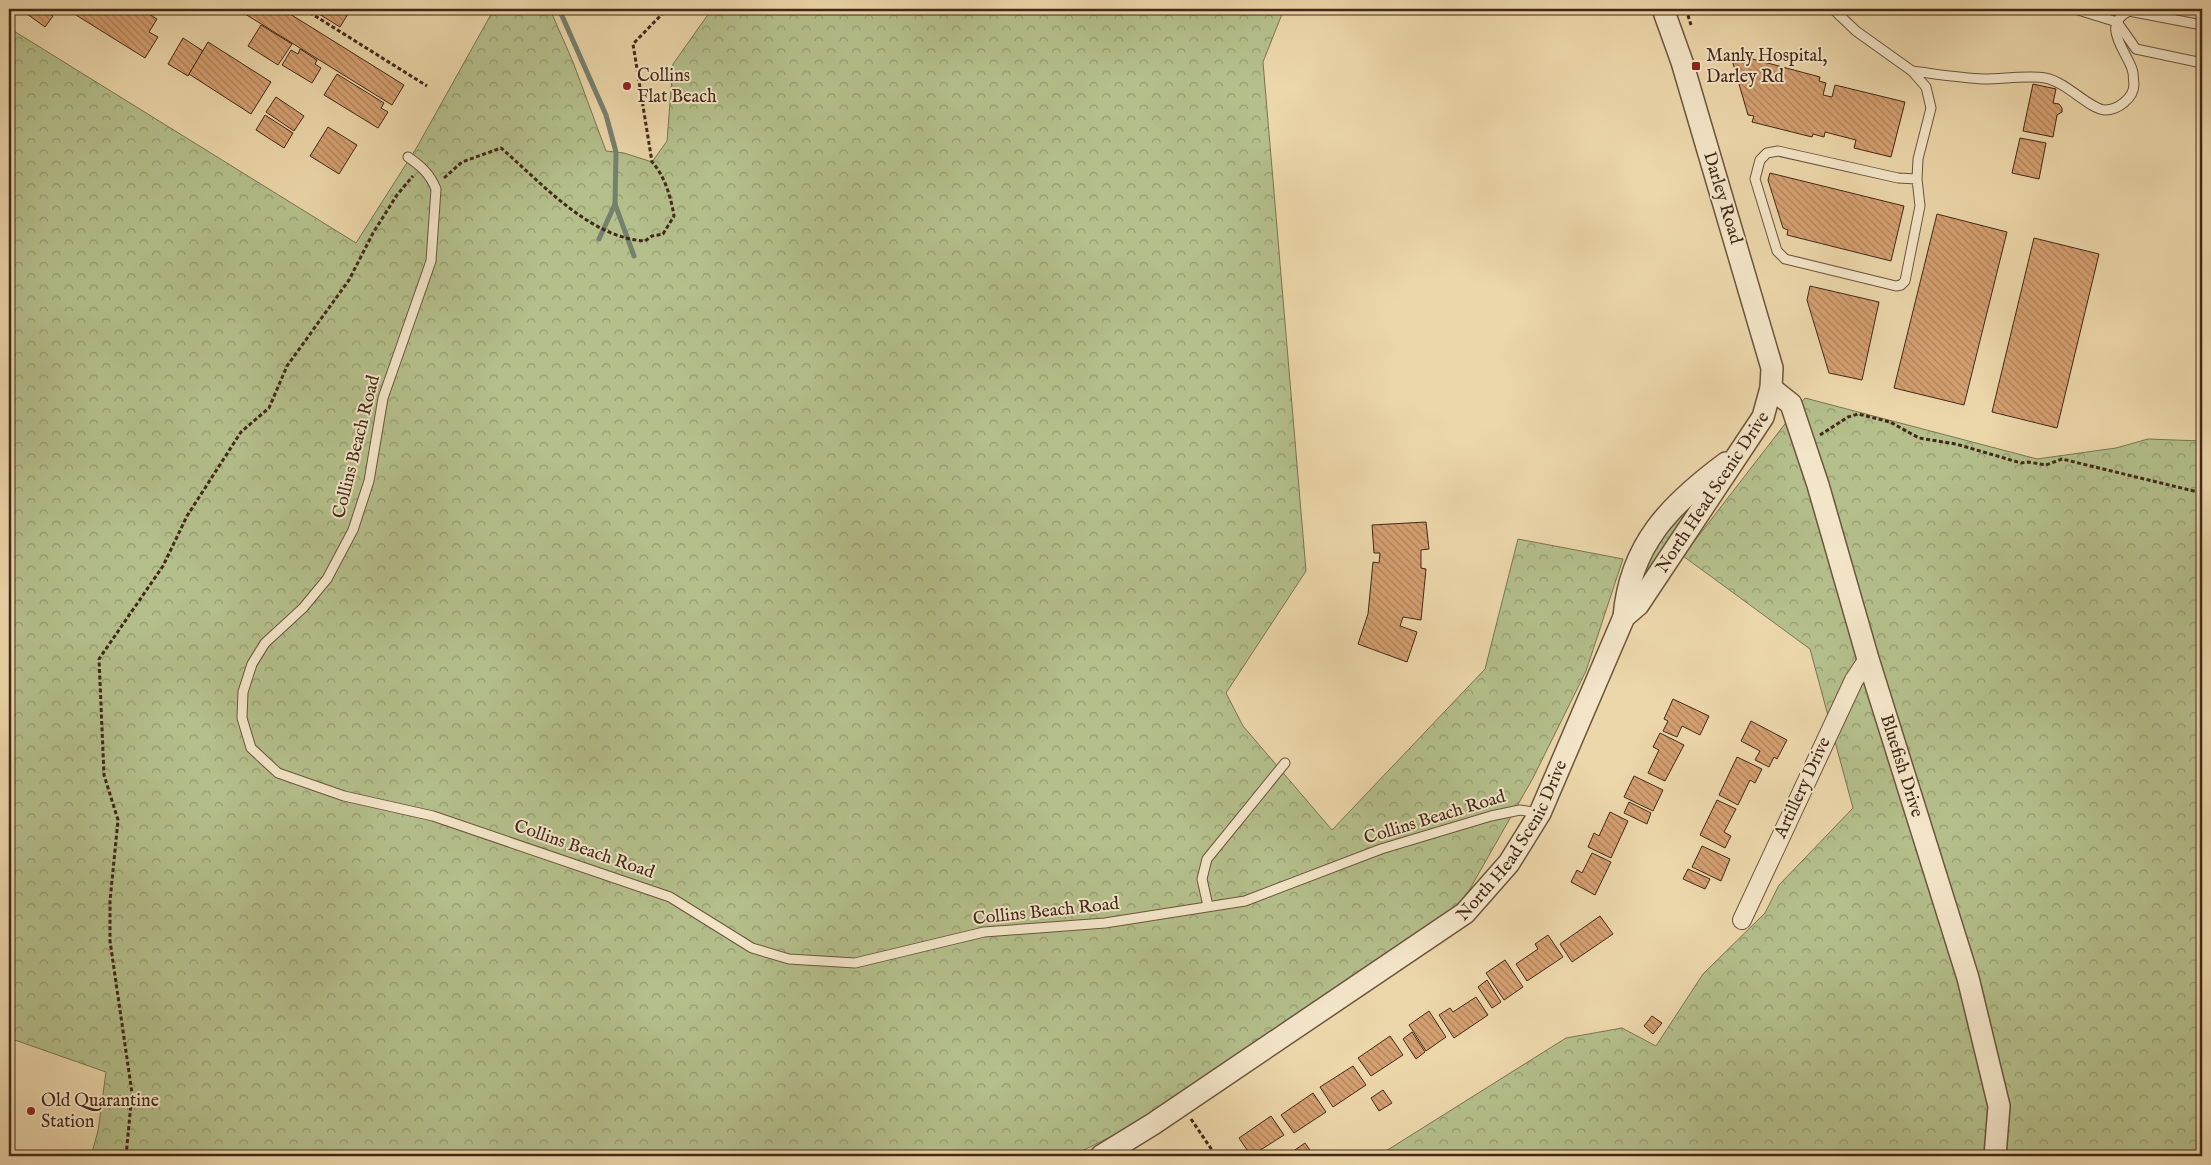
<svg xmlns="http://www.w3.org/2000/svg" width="2211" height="1165" viewBox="0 0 2211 1165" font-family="'IM FELL English',serif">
	<defs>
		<pattern id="grass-dots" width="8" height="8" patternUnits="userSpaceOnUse" patternTransform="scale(1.25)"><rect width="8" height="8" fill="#b4bf8b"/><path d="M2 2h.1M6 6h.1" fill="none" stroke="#949b71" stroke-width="1.8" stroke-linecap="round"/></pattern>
		<pattern id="forest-crowns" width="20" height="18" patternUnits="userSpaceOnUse" patternTransform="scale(1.25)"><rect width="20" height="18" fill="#b4bf8b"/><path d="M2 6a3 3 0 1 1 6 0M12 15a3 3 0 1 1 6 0" fill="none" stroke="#949b71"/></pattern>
		<pattern id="building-back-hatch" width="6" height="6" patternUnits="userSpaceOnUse" patternTransform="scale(1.25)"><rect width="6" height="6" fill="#d5a071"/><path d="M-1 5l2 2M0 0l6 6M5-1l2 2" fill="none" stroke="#ae825c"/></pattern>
	</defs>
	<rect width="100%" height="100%" fill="#ecd7aa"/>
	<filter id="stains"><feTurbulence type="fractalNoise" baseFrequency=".004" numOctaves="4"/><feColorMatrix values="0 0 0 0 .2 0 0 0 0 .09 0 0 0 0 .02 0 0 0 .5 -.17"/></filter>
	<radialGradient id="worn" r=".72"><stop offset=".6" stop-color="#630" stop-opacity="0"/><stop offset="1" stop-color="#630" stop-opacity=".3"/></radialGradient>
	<path fill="url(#grass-dots)" stroke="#7b7452" d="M1700,494L1648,573L1643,577L1652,542Z"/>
	<g fill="url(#forest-crowns)" stroke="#7b7452">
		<path d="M494,9H546L552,14L573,62L606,151L624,153L652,162L667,141L673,64L712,9H1284L1263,62L1306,571L1226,693L1243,726L1332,830L1485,669L1518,539L1623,559L1586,671L1533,778L1459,908L1150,1117L1072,1156H91L98,1131L106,1072L9,1038V28L356,243L417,147Z"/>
		<path d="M1805,398L2037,459L2116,448L2148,439L2202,441V1156H1378L1566,1038L1622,1028L1656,1046L1703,974L1765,913L1779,885L1853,808L1810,649L1683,556Z"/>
	</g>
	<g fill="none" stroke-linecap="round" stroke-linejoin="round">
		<g stroke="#76806f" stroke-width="5">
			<path d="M559,9L606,115L616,152L615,204L634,256"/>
			<path d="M599,239L615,204"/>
		</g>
	</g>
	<g fill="url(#building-back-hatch)" stroke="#422818">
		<path d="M30,9H42L53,16L45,27L27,14Z"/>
		<path d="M69,9H141L157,19L149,32L158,37L145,58L68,10Z"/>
		<path d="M237,9H282L404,85L392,105Z"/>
		<path d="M323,9H351L340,27L319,14Z"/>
		<path d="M261,25L292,44L278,65L248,46Z"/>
		<path d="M183,38L203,51L188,76L168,64Z"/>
		<path d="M208,42L271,82L251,114L189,74Z"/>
		<path d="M300,49L317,60L315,64L321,68L312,83L282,65L291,50L298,54Z"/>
		<path d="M1730,53L1820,77L1819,81L1826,83L1823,95L1832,97L1835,85L1905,102L1891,157L1854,148L1856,140L1825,132L1824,137L1813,134L1812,137L1752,122L1754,116L1748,115Z"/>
		<path d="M337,74L384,103L381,108L388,112L378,128L324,95Z"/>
		<path d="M2033,84L2056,89L2053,103L2059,104L2062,108V112L2057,115L2053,137L2023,131Z"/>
		<path d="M276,97L304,116L294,131L266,112Z"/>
		<path d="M265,115L293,133L284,148L256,130Z"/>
		<path d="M328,127L357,145L339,174L310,156Z"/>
		<path d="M2020,138L2046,143L2039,179L2012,173Z"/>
		<path d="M1770,173L1904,206L1891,261L1787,235L1788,230L1783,228L1768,180Z"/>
		<path d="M1937,214L2007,232L1964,405L1894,388Z"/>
		<path d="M2034,238L2099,254L2057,428L1992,412Z"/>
		<path d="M1810,286L1879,302L1862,380L1829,373L1807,300Z"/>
		<path d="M1426,522L1429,549L1421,550V568L1426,569L1421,620L1403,617L1400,626L1417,632L1407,662L1358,644L1368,614L1373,562L1379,563L1380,553H1374L1372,525Z"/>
		<path d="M1673,699L1709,716L1700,735L1682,726L1677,737L1663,731L1668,721L1664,719Z"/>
		<path d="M1751,721L1787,740L1777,759L1774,757L1769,767L1755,760L1760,751L1741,741Z"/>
		<path d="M1660,733L1684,745L1665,781L1648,773L1659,750L1653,747Z"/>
		<path d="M1737,757L1762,769L1755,783L1750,780L1738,805L1719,795Z"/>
		<path d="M1634,776L1663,790L1653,811L1624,797Z"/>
		<path d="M1717,800L1736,809L1724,832L1731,836L1725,848L1700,835Z"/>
		<path d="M1629,802L1651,813L1647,824L1624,813Z"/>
		<path d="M1610,812L1628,821L1611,858L1588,847L1594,833L1599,836Z"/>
		<path d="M1702,846L1730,859L1721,881L1692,867Z"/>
		<path d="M1592,853L1611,862L1595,895L1571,882L1577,870L1582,873Z"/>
		<path d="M1688,869L1710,879L1705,889L1683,879Z"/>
		<path d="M1600,916L1613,934L1572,962L1560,944Z"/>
		<path d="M1548,935L1563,957L1527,981L1516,964L1538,949L1535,944Z"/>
		<path d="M1505,960L1523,987L1504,1000L1486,973Z"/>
		<path d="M1487,980L1501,1002L1492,1008L1478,987Z"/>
		<path d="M1476,997L1488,1015L1454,1038L1439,1015L1450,1008L1453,1012Z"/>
		<path d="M1429,1011L1446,1037L1426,1051L1409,1025Z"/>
		<path d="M1652,1016L1662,1023L1653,1034L1644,1026Z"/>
		<path d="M1412,1032L1425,1052L1416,1059L1403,1039Z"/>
		<path d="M1390,1036L1403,1055L1371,1076L1358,1058Z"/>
		<path d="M1353,1066L1366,1085L1333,1107L1320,1087Z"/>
		<path d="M1383,1090L1392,1103L1379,1111L1371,1098Z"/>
		<path d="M1313,1093L1326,1112L1294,1133L1281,1115Z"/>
		<path d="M1271,1116L1284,1135L1251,1156L1239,1138Z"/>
		<path d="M1305,1143L1314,1156H1295L1292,1152Z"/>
	</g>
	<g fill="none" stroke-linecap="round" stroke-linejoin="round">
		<g stroke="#6c543c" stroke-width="11">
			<g id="service">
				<path d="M1833,9L1856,31L1912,71L1926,87L1931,108L1918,159L1917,179L1920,206L1905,281L1901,285L1896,286L1785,259L1777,251L1755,179L1760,160L1767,153L1778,151L1898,178L1917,179"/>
				<path d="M2075,9L2117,22L2136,49L2202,63"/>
				<path d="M1912,71C1936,74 1960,78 1984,79C2004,79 2025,75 2045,78C2067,82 2089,109 2105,110C2118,110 2134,98 2134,84C2133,79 2134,74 2132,69C2125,49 2101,25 2129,11L2202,25"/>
				<path d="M408,157C421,166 430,174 436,189L431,261L383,398L369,481L353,530L327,579L303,608L265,643L252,664L243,692L242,718L251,748L278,773L344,796L433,816L670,897L752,948L789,959L855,963L984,932L1105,923L1245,901L1381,849L1491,816L1520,810L1539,813"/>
				<path d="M1208,906L1202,879L1207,859L1285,763"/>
			</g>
		</g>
		<g stroke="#6c543c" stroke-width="20">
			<path id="minor" d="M1742,920L1854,680L1868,659"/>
		</g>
		<g stroke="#6c543c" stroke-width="24">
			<g id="tertiary">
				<path id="s1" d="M1771,388L1791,404L1818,485L1868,659L1968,978L1999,1106L1995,1156"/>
				<path d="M1624,617C1630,544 1671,504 1726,463"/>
				<path id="s2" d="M1101,1156L1153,1124L1465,913L1509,863L1540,813L1624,617L1638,605L1763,417L1771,388L1772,368L1682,62L1663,9"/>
			</g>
		</g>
		<g stroke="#422818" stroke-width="3" stroke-dasharray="4 2.5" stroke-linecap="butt">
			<path d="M304,9L427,86"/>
			<path d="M1686,9L1691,25"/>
			<path d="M444,178L462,162L501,148C541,182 589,238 645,241L652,236L663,234L674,216C671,198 665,176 652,162L633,44L667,9"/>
			<path d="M1820,435L1848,417L1858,414L1890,422L1919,438L1956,444L2021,463L2028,462L2046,465L2062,459L2202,493"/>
			<path d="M1191,1119L1216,1156"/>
			<path d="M126,1156L132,1093L110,941V901L118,820L104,775L99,659L163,566L187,516L241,432L269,408L287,366L349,280L373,233L397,195L413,176"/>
		</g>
		<use href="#service" stroke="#f3e5c8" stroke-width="9"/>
		<use href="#minor" stroke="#f3e5c8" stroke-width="18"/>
		<use href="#tertiary" stroke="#f3e5c8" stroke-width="21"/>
	</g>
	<g fill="#8f2418" stroke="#f3e5c8" stroke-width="2">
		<rect x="1691" y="61" width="10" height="10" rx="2.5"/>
		<circle cx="627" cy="86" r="5"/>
		<circle cx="31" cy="1111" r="5"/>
	</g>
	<g text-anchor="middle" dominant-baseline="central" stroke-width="4" stroke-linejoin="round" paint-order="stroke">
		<g font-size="18" fill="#422818" stroke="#f3e5c8" text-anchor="start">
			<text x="1706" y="56">Manly Hospital,<tspan x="1706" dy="21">Darley Rd</tspan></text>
			<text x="637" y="76">Collins<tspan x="637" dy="21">Flat Beach</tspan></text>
			<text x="41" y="1101">Old Quarantine<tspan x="41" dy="21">Station</tspan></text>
		</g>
		<g font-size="18" fill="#422818" stroke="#f3e5c8">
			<text transform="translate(1722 198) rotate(73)">Darley Road</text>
			<text transform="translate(357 447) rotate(-76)">Collins Beach Road</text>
			<text stroke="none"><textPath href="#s2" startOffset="930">North Head Scenic Drive</textPath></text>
			<text stroke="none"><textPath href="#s1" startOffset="404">Bluefish Drive</textPath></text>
			<text transform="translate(1803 788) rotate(-65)">Artillery Drive</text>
			<text transform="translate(1435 818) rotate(-17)">Collins Beach Road</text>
			<text stroke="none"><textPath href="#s2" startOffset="525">North Head Scenic Drive</textPath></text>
			<text transform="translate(584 850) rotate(19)">Collins Beach Road</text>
			<text transform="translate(1046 912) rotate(-6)">Collins Beach Road</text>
		</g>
	</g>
	<rect width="2211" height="1165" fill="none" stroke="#ecd7aa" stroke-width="30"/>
	<rect x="10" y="10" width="2191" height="1145" fill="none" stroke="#422818" stroke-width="2.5"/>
	<rect x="15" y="15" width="2181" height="1135" fill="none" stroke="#422818"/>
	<rect width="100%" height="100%" filter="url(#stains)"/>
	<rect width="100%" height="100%" fill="url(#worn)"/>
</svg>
